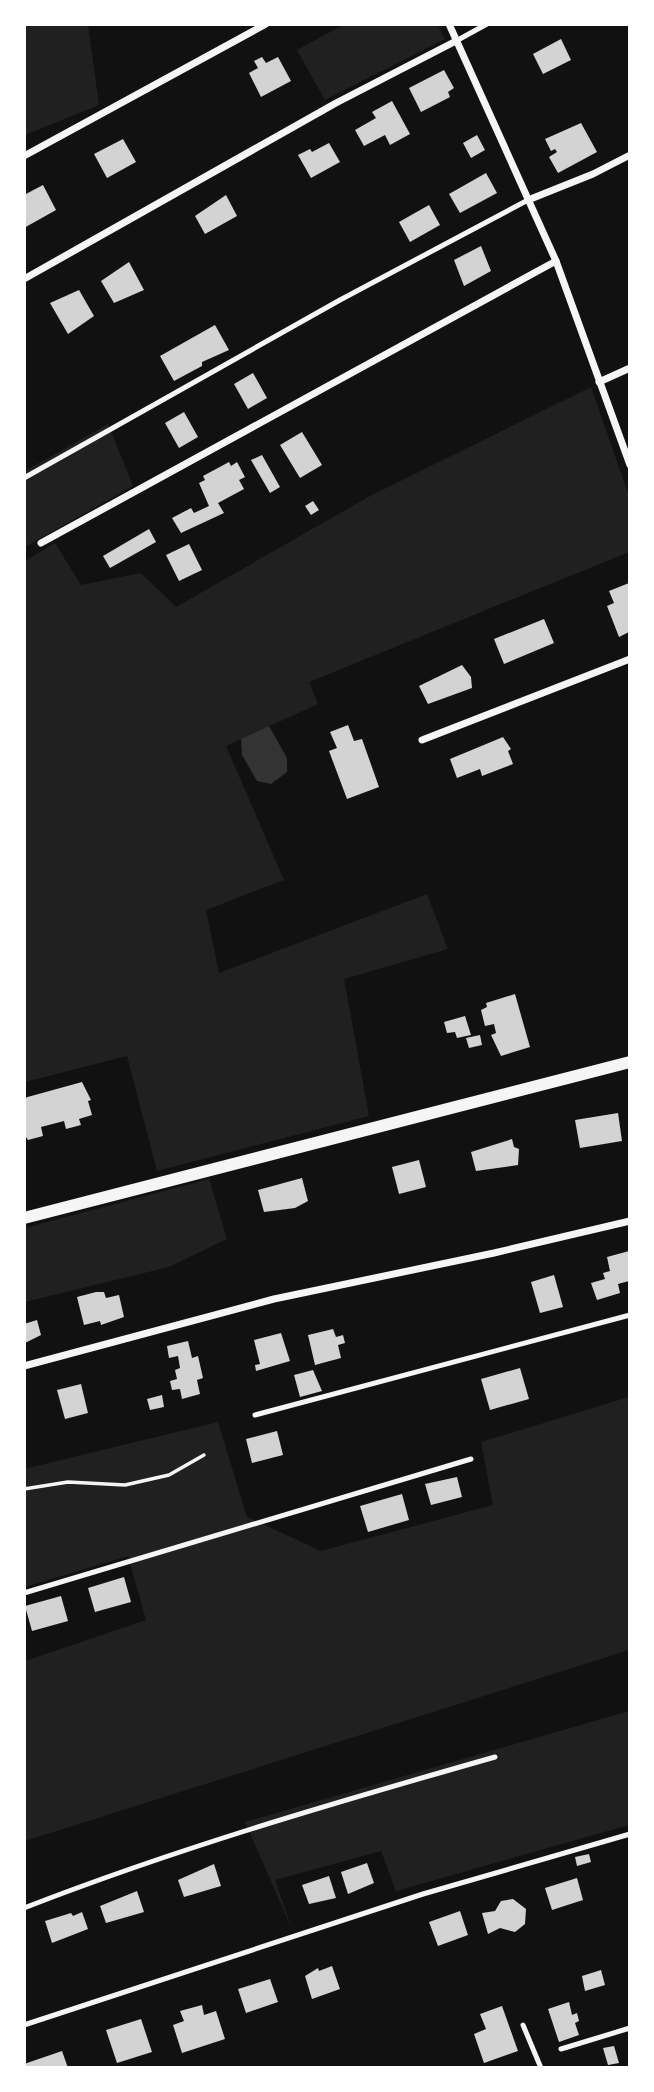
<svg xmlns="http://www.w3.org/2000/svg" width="654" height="2092" viewBox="0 0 654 2092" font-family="'PT Sans',sans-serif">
	<rect width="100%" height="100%" fill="#111"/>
	<g fill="#202020">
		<path d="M25,24L88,25L99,105L25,135Z"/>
		<path d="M343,25H438L445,39L325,100L297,50Z"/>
		<path d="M591,387L629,496V552L309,682L318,704L226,746L284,880L206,910L219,973L427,894L448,949L344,979L369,1116L157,1171L127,1056L25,1082V561L55,543L81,585L141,573L176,607L370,496Z"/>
		<path d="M108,424L133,486L25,547V471Z"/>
		<path d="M209,1179L227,1239L169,1267L25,1302V1228Z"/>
		<path d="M629,1397V1650L25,1841V1661L146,1620L128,1556L25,1587L24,1469L218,1422L247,1517L321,1551L493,1505L481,1442Z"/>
		<path d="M629,1711V1825L396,1891L381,1851L275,1880L292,1929L245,1822Z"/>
	</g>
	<path fill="#333" d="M269,726L287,758V772L271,784L257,781L242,755L241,739Z"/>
	<g fill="#d3d3d3">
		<path d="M561,39L571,60L543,74L533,54Z"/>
		<path d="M262,57L266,63L278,57L291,81L261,97L249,73L258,68L254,61Z"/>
		<path d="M444,70L454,88L448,92L450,97L421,112L409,88Z"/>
		<path d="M392,101L410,134L390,145L385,135L364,146L355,130L376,118L372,112Z"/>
		<path d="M581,123L597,152L558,173L549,157L557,152L555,149L551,151L545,139Z"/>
		<path d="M477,135L485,150L471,158L463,143Z"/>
		<path d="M123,139L136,162L107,178L94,154Z"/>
		<path d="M329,143L340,162L311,178L298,155L310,149L312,152Z"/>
		<path d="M486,173L497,193L460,213L449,194Z"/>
		<path d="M43,185L56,210L24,228V195Z"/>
		<path d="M226,195L237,216L205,234L195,216Z"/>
		<path d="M429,205L440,225L410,242L399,222Z"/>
		<path d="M481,246L491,271L464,286L454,260Z"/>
		<path d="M129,262L144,290L114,303L101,281Z"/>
		<path d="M79,290L94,316L68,334L50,303Z"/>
		<path d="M215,325L229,350L202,362V366L174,381L160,356Z"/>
		<path d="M253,373L267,398L248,409L234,384Z"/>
		<path d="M184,412L198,437L179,448L165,423Z"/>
		<path d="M302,432L322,465L300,478L280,445Z"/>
		<path d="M262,455L280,487L270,493L251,460Z"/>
		<path d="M229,462L231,466L237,462L245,477L239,480L244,489L218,503L224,513L181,533L172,518L191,508L194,513L209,506L199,483L205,480L203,476Z"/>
		<path d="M313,501L319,510L311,515L305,506Z"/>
		<path d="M149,529L156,542L110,568L103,556Z"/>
		<path d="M189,544L202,570L179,581L166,555Z"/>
		<path d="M629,583V632L619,637L607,606L614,603L609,591Z"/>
		<path d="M544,619L554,643L504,664L494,639Z"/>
		<path d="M462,665L471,677L472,688L428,704L419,686Z"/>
		<path d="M348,725L354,741L362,739L379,787L347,799L329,751L337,748L330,732Z"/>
		<path d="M503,737L511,749L508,751L513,764L482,776L480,769L457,778L450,759Z"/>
		<path d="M515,994L530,1047L501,1056L491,1035L496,1033L494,1024L485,1026L481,1010L487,1007L486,1003Z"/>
		<path d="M465,1016L471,1035L457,1038L455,1032L447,1033L444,1022Z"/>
		<path d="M480,1035L482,1045L469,1048L466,1038Z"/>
		<path d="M82,1082L91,1100L88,1101L92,1115L79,1119L81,1125L66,1129L64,1121L41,1127L43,1136L28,1140L24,1134V1098Z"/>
		<path d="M618,1113L622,1141L580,1148L575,1120Z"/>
		<path d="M512,1139L514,1147L519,1149L518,1165L476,1171L471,1152Z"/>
		<path d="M419,1160L426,1187L399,1194L392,1167Z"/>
		<path d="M302,1178L308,1201L295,1208L264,1212L258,1190Z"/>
		<path d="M629,1251V1281L618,1284L620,1293L597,1300L591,1283L605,1279L603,1273L610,1271L607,1257Z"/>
		<path d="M554,1275L563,1307L540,1313L531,1282Z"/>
		<path d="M96,1292H104L106,1298L119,1295L124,1317L101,1325L100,1321L84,1325L77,1297Z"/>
		<path d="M37,1320L41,1335L25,1343L24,1324Z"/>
		<path d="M333,1329L336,1337L343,1335L345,1343L338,1345L341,1358L315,1365L308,1335Z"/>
		<path d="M281,1333L290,1361L256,1371L255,1365L260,1364L254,1340Z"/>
		<path d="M188,1341L192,1358L198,1356L203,1378L197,1380L200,1394L182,1399L180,1389L172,1390L170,1381L177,1379L175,1370L180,1368L178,1356L169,1358L167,1346Z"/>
		<path d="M520,1368L529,1399L490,1410L481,1379Z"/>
		<path d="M313,1370L322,1391L300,1397L294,1375Z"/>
		<path d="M81,1384L88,1413L65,1419L57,1390Z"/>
		<path d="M162,1395L164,1407L150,1410L147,1399Z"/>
		<path d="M277,1431L283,1455L252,1463L246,1439Z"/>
		<path d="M457,1477L462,1497L431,1505L425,1484Z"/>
		<path d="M402,1494L409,1520L368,1532L360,1506Z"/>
		<path d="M124,1577L131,1602L95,1612L88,1588Z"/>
		<path d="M61,1596L68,1621L32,1631L25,1606Z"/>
		<path d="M589,1854L591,1862L577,1866L575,1857Z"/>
		<path d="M367,1863L374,1883L348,1894L341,1872Z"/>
		<path d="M214,1864L221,1886L184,1897L178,1880Z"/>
		<path d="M329,1876L336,1898L309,1904L302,1885Z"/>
		<path d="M577,1878L583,1900L552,1910L545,1888Z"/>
		<path d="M137,1891L144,1912L106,1923L100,1906Z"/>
		<path d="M513,1899L526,1909L525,1924L515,1932L500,1928L488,1934L482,1913L495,1911L501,1901Z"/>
		<path d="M460,1911L468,1935L438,1946L429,1922Z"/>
		<path d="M82,1912L88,1929L52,1943L45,1921L71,1913L73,1916Z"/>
		<path d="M332,1966L340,1989L312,1999L305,1976L318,1968L319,1971Z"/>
		<path d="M601,1970L605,1985L585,1991L582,1976Z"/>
		<path d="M270,1979L278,2002L246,2013L238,1989Z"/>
		<path d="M569,2002L572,2015L577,2013L579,2021L575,2023L579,2035L559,2042L548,2009Z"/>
		<path d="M202,2005L204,2015L216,2011L225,2039L182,2053L173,2025L184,2021L180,2011Z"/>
		<path d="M502,2006L518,2051L484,2063L474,2034L486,2029L480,2014Z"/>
		<path d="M141,2019L152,2052L117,2063L106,2030Z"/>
		<path d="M614,2046L619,2063L608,2065L603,2048Z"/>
		<path d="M62,2051L68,2068H24V2064Z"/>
	</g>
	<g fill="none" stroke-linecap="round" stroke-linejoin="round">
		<path stroke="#f5f5f5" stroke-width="3.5" d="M24,1489L68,1482L125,1485L169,1475L204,1455"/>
		<g stroke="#f5f5f5" stroke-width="5">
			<path d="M456,41L487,24"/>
			<path d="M24,478L340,300L528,200"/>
			<path d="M255,1415L630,1315"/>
			<path d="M24,1593L471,1459"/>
			<path d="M24,1908C178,1848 337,1802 495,1757"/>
			<path d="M24,2025L423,1894L630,1834"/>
			<path d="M523,2025L541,2068"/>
			<path d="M561,2049L630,2028"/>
		</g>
		<g stroke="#f5f5f5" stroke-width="7">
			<path d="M449,24L556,261L630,465"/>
			<path d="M24,156L266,24"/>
			<path d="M528,200L593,174L630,155"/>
			<path d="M24,279L336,103L456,41"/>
			<path d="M599,382L630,368"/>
			<path d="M41,543L556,261"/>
			<path d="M422,740L630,659"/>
			<path d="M24,1366L274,1299L494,1253L630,1221"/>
		</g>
		<path stroke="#f5f5f5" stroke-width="12" d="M24,1218L630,1062"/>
	</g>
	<rect width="654" height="2092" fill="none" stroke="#ffffff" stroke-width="52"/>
</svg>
